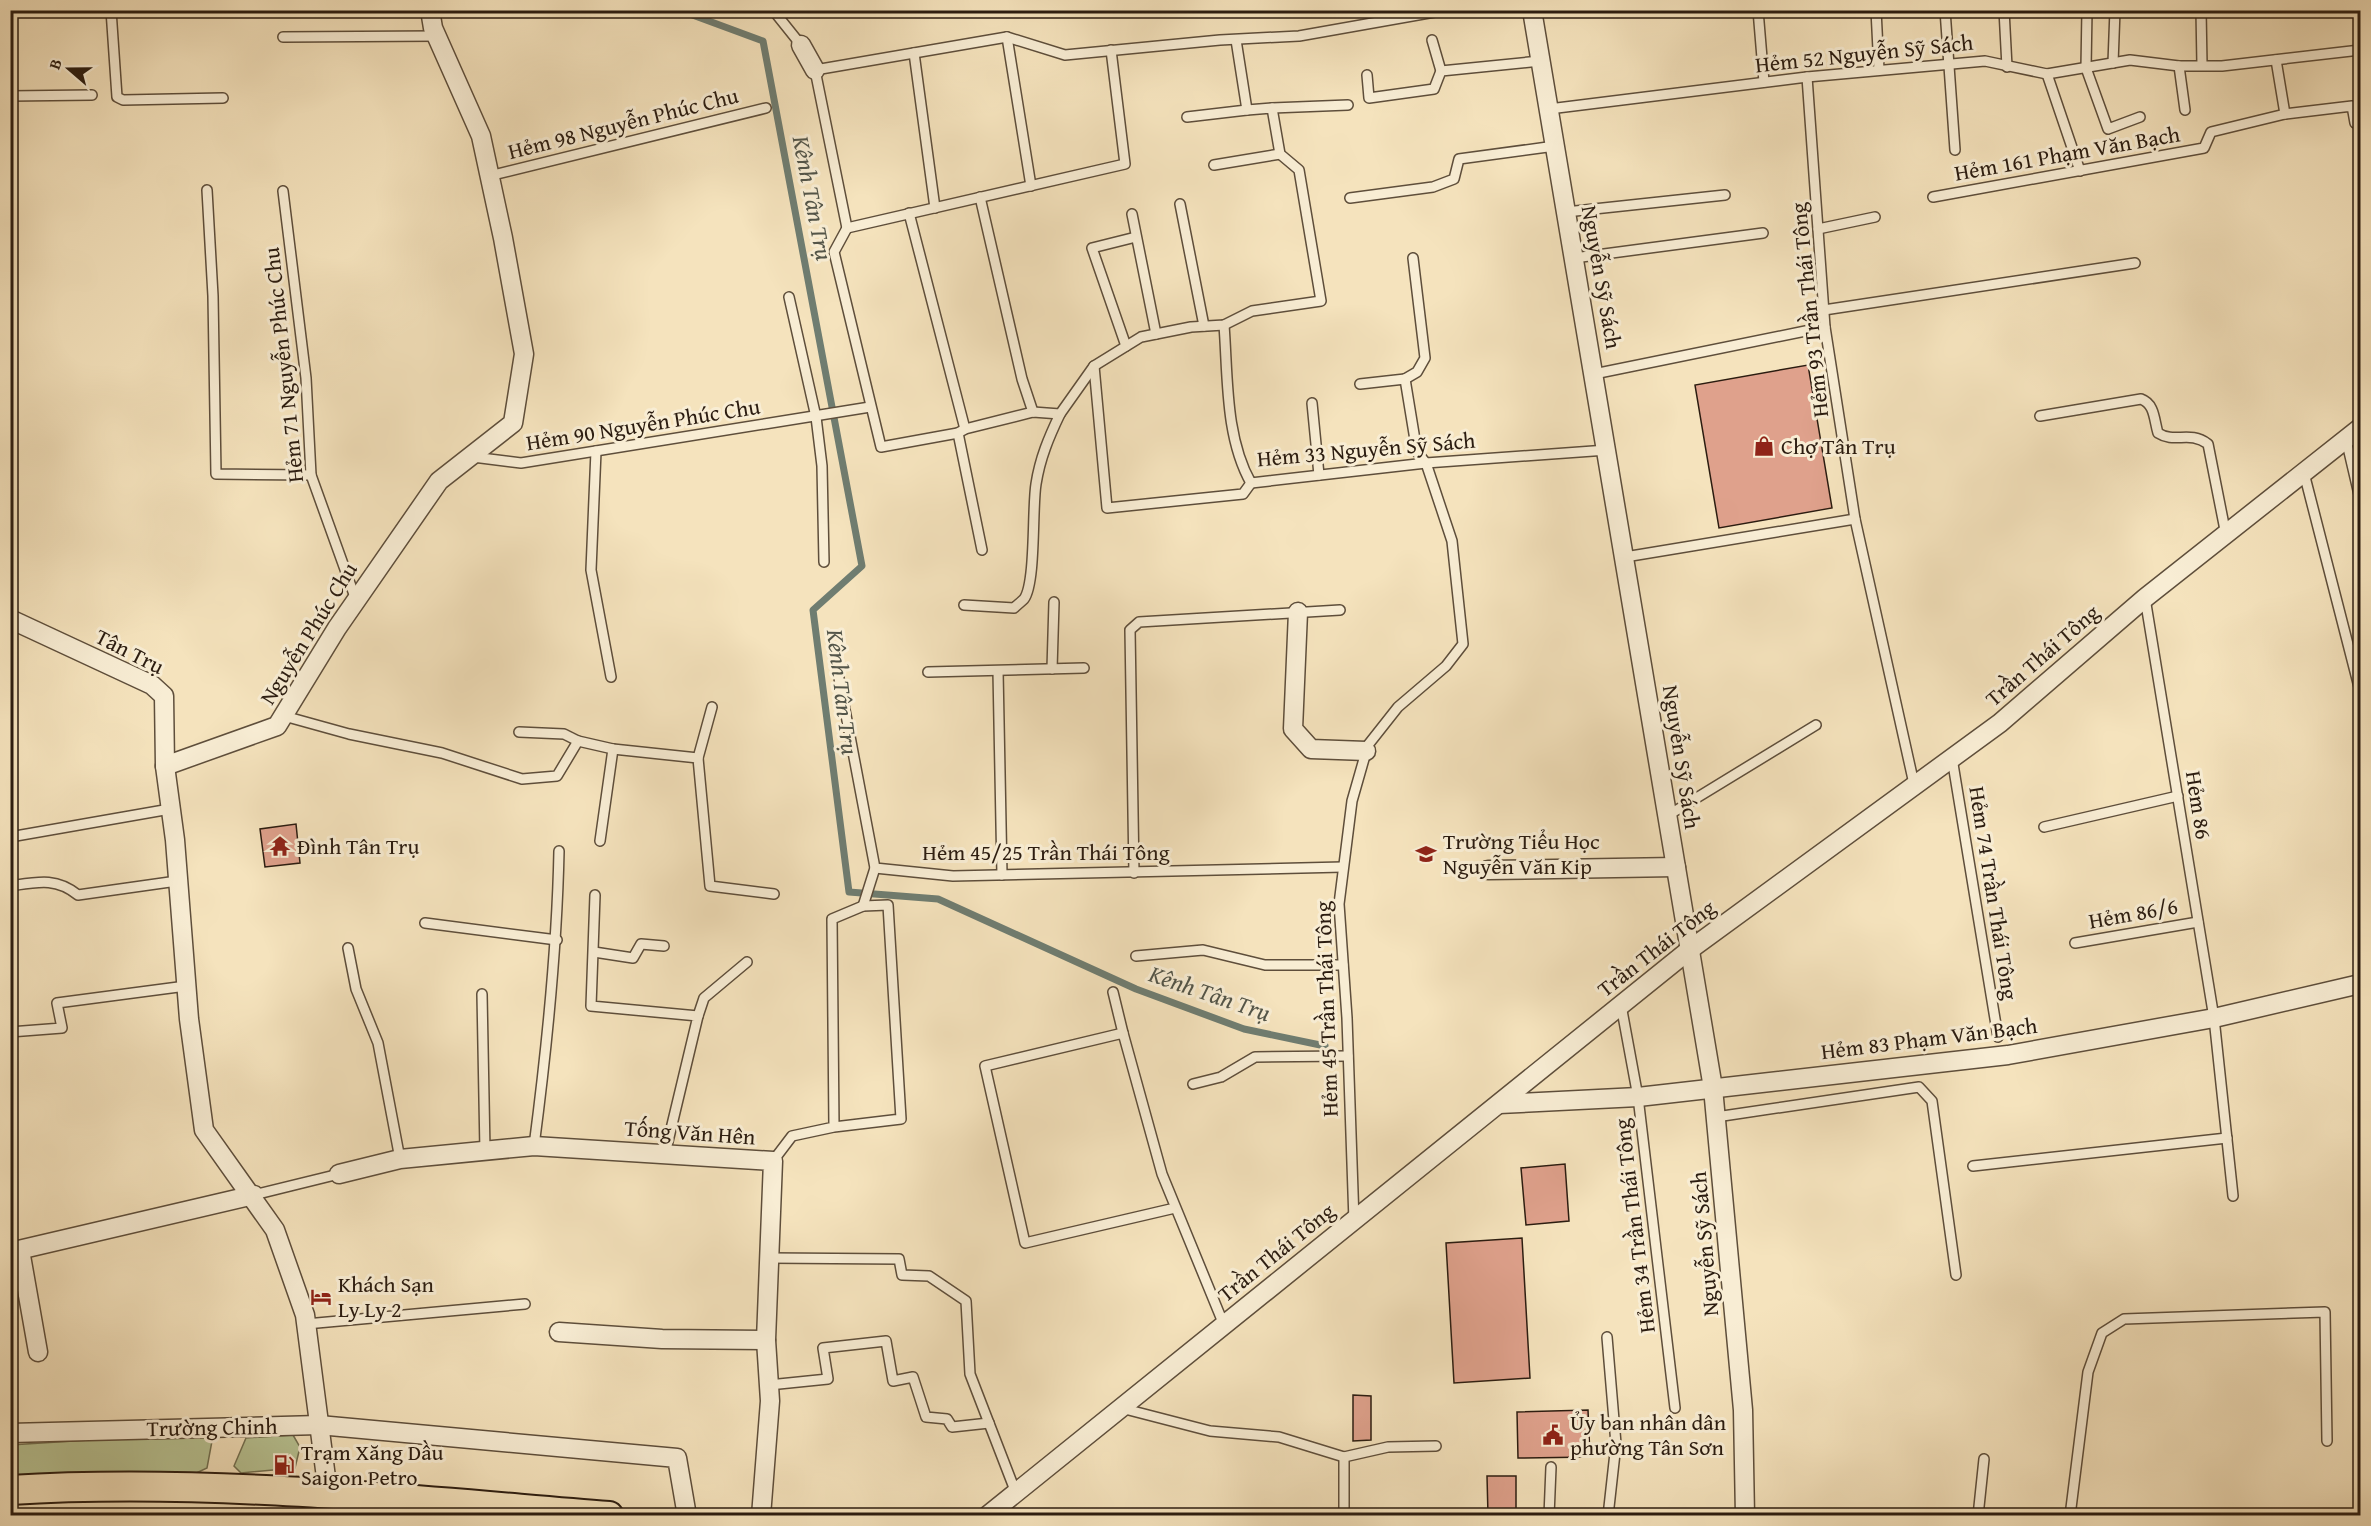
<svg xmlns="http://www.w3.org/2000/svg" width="2371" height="1526" viewBox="0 0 2371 1526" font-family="'Gentium Book Plus',serif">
	<rect width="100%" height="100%" fill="#f5e3bd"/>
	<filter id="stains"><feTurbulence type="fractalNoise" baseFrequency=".00333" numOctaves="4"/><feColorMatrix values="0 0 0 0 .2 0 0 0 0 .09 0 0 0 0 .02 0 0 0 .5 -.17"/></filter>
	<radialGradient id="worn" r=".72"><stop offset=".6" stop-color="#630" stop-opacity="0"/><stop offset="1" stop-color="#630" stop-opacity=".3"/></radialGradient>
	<g fill="#b8c494" stroke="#727052" stroke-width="1.5">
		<path d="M201,1433L212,1441L207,1468L190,1476L11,1483L10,1445Z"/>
		<path d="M293,1435L300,1447L295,1468L241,1473L234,1466L246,1438Z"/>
	</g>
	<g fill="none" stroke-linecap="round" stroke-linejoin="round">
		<path stroke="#6f7d71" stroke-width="7" d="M679,10L763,41L862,566L813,610L849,892L938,899L1136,989L1244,1029L1325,1046"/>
	</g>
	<g fill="#dfa18c" stroke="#2b1c10" stroke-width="1.5">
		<path d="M1808,365L1832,508L1719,528L1695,385Z"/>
		<path d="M296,824L300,863L265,867L260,829Z"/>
		<path d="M1565,1164L1569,1221L1526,1225L1521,1168Z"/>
		<path d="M1522,1238L1530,1378L1454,1383L1446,1243Z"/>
		<path d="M1353,1395L1371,1396V1440L1353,1441Z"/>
		<path d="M1588,1410L1590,1457L1518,1458L1517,1412Z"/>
		<path d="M1487,1476H1516V1515H1488Z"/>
	</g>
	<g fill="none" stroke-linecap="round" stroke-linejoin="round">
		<g stroke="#5e4e3b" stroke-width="12">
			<g id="service">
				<path d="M111,10L117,97L123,100L223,98"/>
				<path d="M773,10L801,45"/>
				<path d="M1758,10L1764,82"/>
				<path d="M1876,10L1879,70"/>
				<path d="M1945,10L1955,150"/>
				<path d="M2004,10L2007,67"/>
				<path d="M2087,10L2086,68L2108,129L2140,117"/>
				<path d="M2201,10L2202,65"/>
				<path d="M283,37L436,36"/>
				<path d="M1007,37L1031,186"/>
				<path d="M1432,40L1441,71"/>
				<path d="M914,53L935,208"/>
				<path d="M2276,60L2285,114"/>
				<path d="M2113,63L2115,10"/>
				<path d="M2179,66L2185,110"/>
				<path d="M2047,74L2080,171"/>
				<path d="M1367,75L1369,98L1434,89L1441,71L1540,61"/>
				<path d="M1807,77L1825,327L1855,519L1914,784"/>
				<path d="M10,96L92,95"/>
				<path d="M1272,108L1348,105"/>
				<path d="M1549,109L1807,77L1985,61L2047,74L2130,60L2179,66H2222L2360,50"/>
				<path d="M1187,117L1247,110"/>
				<path d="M1214,165L1280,154"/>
				<path d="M489,176L766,108"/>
				<path d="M207,190L213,296L216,474L311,475"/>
				<path d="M283,191L306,378L311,475L356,600"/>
				<path d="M980,197L1022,379L1033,412"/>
				<path d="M1933,197L2204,148L2211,132L2285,114L2352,106L2355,123L2360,122"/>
				<path d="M1350,198L1433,187L1454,179L1459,159L1555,146"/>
				<path d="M1180,204L1204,326"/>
				<path d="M1566,212L1725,195"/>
				<path d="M909,213L965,429"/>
				<path d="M1132,214L1156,334"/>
				<path d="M847,228L834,252L881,447L958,433L965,429L1033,412L1060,414L1094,366L1141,337L1191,327L1224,325L1252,311L1321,301L1299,170L1280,154L1272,108L1247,110L1236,40"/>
				<path d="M847,228L815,70L1007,37L1065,55L1220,40L1299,36L1446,10"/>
				<path d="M847,228L1125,164L1111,50"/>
				<path d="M1818,229L1875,217"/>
				<path d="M1574,258L1763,233"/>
				<path d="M789,297L816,417L822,466L824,562"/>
				<path d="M1824,310L2135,263"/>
				<path d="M1224,325C1228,377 1225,437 1251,483L1426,463L1607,450"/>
				<path d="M1126,346L1092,248L1136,237"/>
				<path d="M1094,366L1107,508L1243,494L1251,483"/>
				<path d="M1594,374L1825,327"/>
				<path d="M1405,379L1417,372L1425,358L1413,258"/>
				<path d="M1312,403L1319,475"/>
				<path d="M2040,416L2141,399C2155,404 2154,420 2158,433C2175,444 2189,430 2208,444L2226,535"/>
				<path d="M958,433L982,550"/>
				<path d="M2346,439L2360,499"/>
				<path d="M596,451L591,570L611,677"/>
				<path d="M473,457L521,463L870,407"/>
				<path d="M2304,473L2360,691"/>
				<path d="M1625,557L1855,519"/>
				<path d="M2145,598L2214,1018L2233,1196"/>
				<path d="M964,605L1014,608C1017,605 1021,602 1024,599C1036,583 1032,507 1036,484C1040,458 1049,437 1060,414"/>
				<path d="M1052,669L1054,602"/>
				<path d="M998,671L1002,875"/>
				<path d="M928,672L1084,668"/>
				<path d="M838,673L875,868L953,876L1343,867"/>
				<path d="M284,716L349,734L442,753L522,779L557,776L578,741L613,749L698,758L710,886L774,894"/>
				<path d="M519,732L564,734L578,741"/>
				<path d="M698,758L712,707"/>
				<path d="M1952,758L1998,1037"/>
				<path d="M1667,816L1816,725"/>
				<path d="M2044,827L2178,796"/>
				<path d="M10,837L170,809"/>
				<path d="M600,841L613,749"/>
				<path d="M1134,873L1130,630L1139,622L1340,610"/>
				<path d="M10,886C37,882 56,877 78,895L177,881"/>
				<path d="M595,895L591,1006L698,1016L665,1154"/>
				<path d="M863,906L875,868"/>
				<path d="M425,923L557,940"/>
				<path d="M2075,943L2198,922"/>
				<path d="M348,948L356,989L378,1043L400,1159"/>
				<path d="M594,952L633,958L641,944L664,946"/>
				<path d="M1136,956L1203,950L1265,965H1343"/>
				<path d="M1113,992L1123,1033"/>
				<path d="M482,994L485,1151"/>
				<path d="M1621,1005L1638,1097L1675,1408"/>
				<path d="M698,1016L704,998L747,962"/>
				<path d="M10,1032L62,1028L57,1003L186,986"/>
				<path d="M1193,1084L1221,1077L1255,1057L1348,1056"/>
				<path d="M1716,1117L1919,1087L1932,1101L1956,1275"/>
				<path d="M534,1146C547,1047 557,950 559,851"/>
				<path d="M773,1161L792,1136L834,1127L832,919L863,906L888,905L901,1119L834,1127"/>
				<path d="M1973,1166L2227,1138"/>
				<path d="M254,1195L339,1174"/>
				<path d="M1175,1208L1025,1243L985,1066L1123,1033L1162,1174L1224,1325"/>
				<path d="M1354,1221L1347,1018L1339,904L1352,801L1368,745L1398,707L1446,666L1463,644L1452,541L1426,463L1417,452L1405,379L1360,384"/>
				<path d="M769,1258L899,1259L902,1275L929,1276L966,1301L970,1374L1016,1493"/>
				<path d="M306,1324L525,1304"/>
				<path d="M1607,1337L1616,1444L1608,1516"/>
				<path d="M769,1385L828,1379L823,1348L886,1341L893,1381L913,1377L926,1417L947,1419L952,1427L989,1423"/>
				<path d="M1121,1408L1210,1431L1279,1437L1344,1457L1388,1447L1436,1446"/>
				<path d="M1344,1516V1457"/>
				<path d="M1549,1516L1551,1467"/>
				<path d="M1978,1516L1984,1459"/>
				<path d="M2070,1516L2088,1372L2102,1333L2124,1319L2325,1312L2327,1441"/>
			</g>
		</g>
		<g stroke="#5e4e3b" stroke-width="21">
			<g id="minor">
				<path d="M1532,10L1713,1088L1743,1410L1745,1516"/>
				<path d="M801,45L815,70"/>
				<path d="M1298,612L1293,729L1311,749L1366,751"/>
				<path d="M10,619L152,685L164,696L165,766L175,840L189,1019L204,1130L275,1230L305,1315L328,1493"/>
				<path d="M165,766L277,726L337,628L439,481L513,423L524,354L503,238L481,136L433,28L430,10"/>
				<path d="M1488,870L1676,867"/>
				<path d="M1499,1104L1638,1097L2008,1055L2214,1018L2360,984"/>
				<path d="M339,1174L400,1159L534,1146L773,1161L766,1340L770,1401L761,1516"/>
				<path d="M20,1250L38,1352"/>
				<path d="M10,1252L254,1195"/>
				<path d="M559,1332L662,1339L766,1340"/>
				<path d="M10,1433L319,1425L677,1458L687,1516"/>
				<path d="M987,1516L1688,951L2000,723L2145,598L2360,428"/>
			</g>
		</g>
		<g stroke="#2b1c10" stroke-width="32">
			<path id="primary" d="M10,1490C210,1478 410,1500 609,1516"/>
		</g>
		<use href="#service" stroke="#f8edd4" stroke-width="9"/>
		<use href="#minor" stroke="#f8edd4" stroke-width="18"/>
		<use href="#primary" stroke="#f5e3bd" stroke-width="28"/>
	</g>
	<defs>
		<g id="shop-bare" transform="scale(1.62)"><path d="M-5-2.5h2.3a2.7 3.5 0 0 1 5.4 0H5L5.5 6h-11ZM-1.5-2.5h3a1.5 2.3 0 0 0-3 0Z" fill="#8f2418" stroke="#f8edd4" stroke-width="2.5" paint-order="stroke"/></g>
		<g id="temple-bare" transform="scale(1.62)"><path d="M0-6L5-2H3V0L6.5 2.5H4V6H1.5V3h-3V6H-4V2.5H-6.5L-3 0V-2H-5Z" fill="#8f2418" stroke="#f8edd4" stroke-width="2.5" paint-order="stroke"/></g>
		<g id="school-bare" transform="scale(1.62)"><path d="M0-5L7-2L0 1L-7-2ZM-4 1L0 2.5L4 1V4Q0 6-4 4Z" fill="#8f2418" stroke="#f8edd4" stroke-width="2.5" paint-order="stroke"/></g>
		<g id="hotel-bare" transform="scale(1.62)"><path d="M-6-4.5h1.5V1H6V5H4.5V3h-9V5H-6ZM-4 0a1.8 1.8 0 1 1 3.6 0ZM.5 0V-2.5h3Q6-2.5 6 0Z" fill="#8f2418" stroke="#f8edd4" stroke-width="2.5" paint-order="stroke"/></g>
		<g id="civic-bare" transform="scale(1.62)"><path d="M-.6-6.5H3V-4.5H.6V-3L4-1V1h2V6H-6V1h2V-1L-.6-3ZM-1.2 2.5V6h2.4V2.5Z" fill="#8f2418" stroke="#f8edd4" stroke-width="2.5" paint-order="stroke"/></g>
		<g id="fuel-bare" transform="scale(1.62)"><path d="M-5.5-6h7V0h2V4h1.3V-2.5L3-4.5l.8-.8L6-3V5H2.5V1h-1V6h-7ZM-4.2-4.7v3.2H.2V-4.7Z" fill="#8f2418" stroke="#f8edd4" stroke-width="2.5" paint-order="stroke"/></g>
	</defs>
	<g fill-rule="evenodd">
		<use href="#shop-bare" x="1764" y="446"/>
		<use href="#temple-bare" x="280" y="846"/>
		<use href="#school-bare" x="1426" y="854"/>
		<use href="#hotel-bare" x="321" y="1297"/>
		<use href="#civic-bare" x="1553" y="1435"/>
		<use href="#fuel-bare" x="284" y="1465"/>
	</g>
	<g text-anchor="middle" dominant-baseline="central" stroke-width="6" stroke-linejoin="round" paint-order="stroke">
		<g font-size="22" fill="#2b1c10" stroke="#f8edd4">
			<text transform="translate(1864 53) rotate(-6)">Hẻm 52 Nguyễn Sỹ Sách</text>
			<text transform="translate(623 123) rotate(-14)">Hẻm 98 Nguyễn Phúc Chu</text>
			<text transform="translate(2067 153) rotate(-10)">Hẻm 161 Phạm Văn Bạch</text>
			<text transform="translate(1602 277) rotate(80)">Nguyễn Sỹ Sách</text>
			<text transform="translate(1809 310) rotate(-96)">Hẻm 93 Trần Thái Tông</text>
			<text transform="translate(283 365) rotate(-96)">Hẻm 71 Nguyễn Phúc Chu</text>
			<text transform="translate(643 424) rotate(-9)">Hẻm 90 Nguyễn Phúc Chu</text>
			<text transform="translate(1366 449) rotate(-5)">Hẻm 33 Nguyễn Sỹ Sách</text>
			<text transform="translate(308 633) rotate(-58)">Nguyễn Phúc Chu</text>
			<text transform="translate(130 651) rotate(27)">Tân Trụ</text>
			<text transform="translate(2042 655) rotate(-41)">Trần Thái Tông</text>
			<text transform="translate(1682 757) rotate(81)">Nguyễn Sỹ Sách</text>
			<text transform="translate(2199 805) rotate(81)">Hẻm 86</text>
			<text x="1046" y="852">Hẻm 45/25 Trần Thái Tông</text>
			<text transform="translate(1994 893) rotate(81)">Hẻm 74 Trần Thái Tông</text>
			<text transform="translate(2133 913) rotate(-10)">Hẻm 86/6</text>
			<text transform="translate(1656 948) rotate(-38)">Trần Thái Tông</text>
			<text transform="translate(1326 1009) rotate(-92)">Hẻm 45 Trần Thái Tông</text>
			<text transform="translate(1929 1038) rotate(-7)">Hẻm 83 Phạm Văn Bạch</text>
			<text transform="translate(690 1132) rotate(4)">Tống Văn Hên</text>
			<text transform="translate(1634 1226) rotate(-97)">Hẻm 34 Trần Thái Tông</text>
			<text transform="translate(1704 1244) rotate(-95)">Nguyễn Sỹ Sách</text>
			<text transform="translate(1276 1252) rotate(-39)">Trần Thái Tông</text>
			<text transform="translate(212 1427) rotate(-1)">Trường Chinh</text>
		</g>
		<g font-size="22" fill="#2b1c10" stroke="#f8edd4" text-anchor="start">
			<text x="1781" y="446">Chợ Tân Trụ</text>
			<text x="1443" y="841">Trường Tiểu Học<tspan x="1443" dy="25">Nguyễn Văn Kip</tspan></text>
			<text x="297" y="846">Đình Tân Trụ</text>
			<text x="338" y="1284">Khách Sạn<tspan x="338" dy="25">Ly Ly 2</tspan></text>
			<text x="1570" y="1422">Ủy ban nhân dân<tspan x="1570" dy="25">phường Tân Sơn</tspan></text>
			<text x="301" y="1452">Trạm Xăng Dầu<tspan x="301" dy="25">Saigon Petro</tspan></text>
		</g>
		<g font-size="24" font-style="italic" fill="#535549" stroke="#f8edd4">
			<text transform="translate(813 198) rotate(79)">Kênh Tân Trụ</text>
			<text transform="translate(843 692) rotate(83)">Kênh Tân Trụ</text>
			<text transform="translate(1210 993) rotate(19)">Kênh Tân Trụ</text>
		</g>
	</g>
	<rect width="2371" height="1526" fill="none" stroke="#f5e3bd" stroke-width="36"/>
	<rect x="12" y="12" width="2347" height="1502" fill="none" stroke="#2b1c10" stroke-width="3"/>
	<rect x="18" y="18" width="2335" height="1490" fill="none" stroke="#2b1c10" stroke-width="1.5"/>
	<g transform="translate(69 69) rotate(290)" stroke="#f8edd4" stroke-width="4.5" paint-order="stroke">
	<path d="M0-4.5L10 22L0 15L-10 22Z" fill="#2b1c10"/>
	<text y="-9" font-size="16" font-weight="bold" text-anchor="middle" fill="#2b1c10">B</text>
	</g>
	<rect width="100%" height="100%" filter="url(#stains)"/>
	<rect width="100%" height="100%" fill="url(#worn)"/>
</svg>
